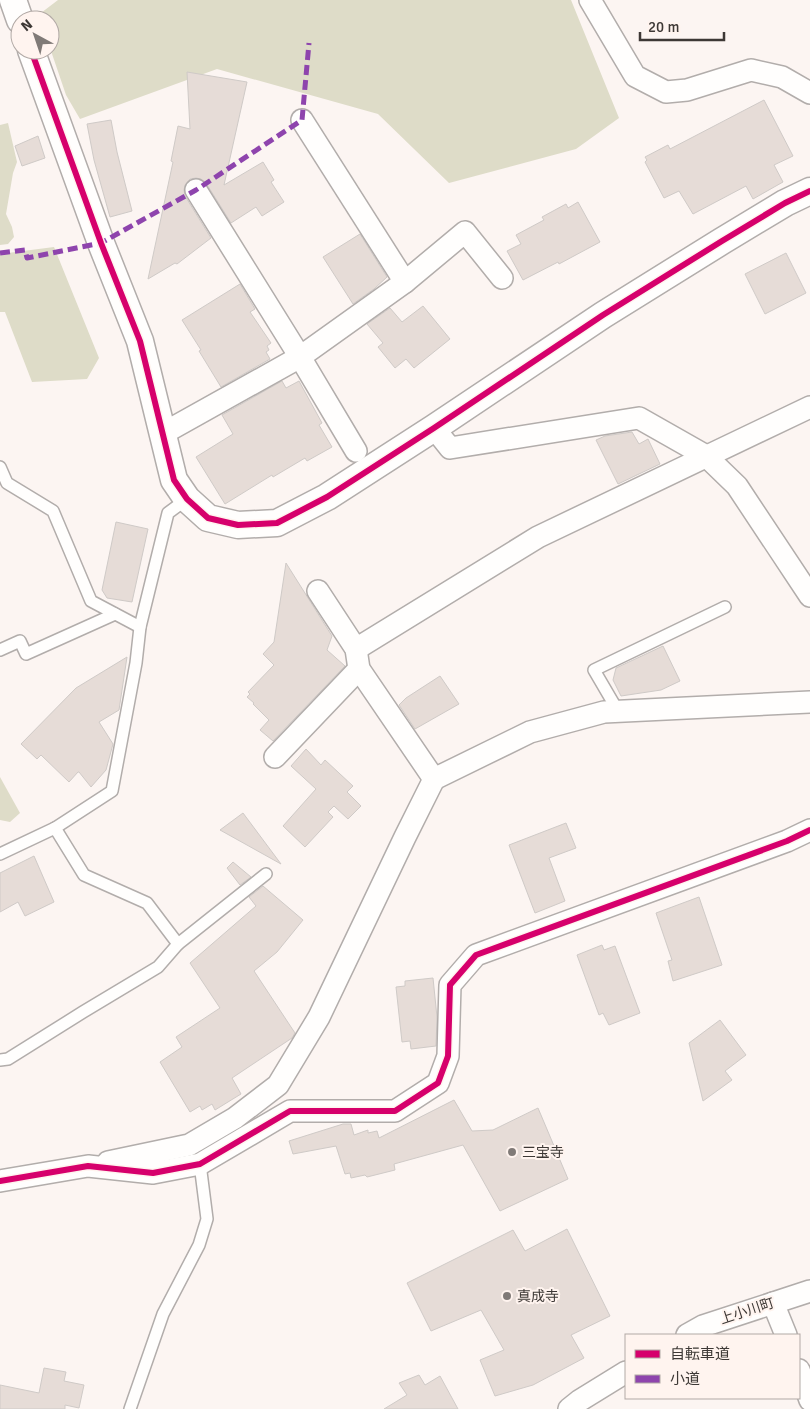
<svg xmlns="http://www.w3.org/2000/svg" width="810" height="1409" viewBox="0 0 810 1409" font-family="Signika,'Noto Sans JP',sans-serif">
	<rect width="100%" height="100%" fill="#fcf5f2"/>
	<g fill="#dedcc8">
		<path d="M58,0H571L619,118L576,149L449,183L378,114L217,69L80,119L66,95L50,48V20L33,19Z"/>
		<path d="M8,123L17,162L13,173L6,214L12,227L14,237L8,244L0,245V125Z"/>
		<path d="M54,247L99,358L87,379L32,382L5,312H0V254Z"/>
		<path d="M0,777L20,813L10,822L0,820Z"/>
	</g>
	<g fill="#e6dcd7" stroke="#cfcac7">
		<path d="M187,72L247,82L224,185L263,162L274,180L271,182L284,202L262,216L256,207L231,223L206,183L201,179L196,178L190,179L185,185L184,190L185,196L211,238L177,264L175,263L148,279L173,162L171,161L178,126L190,129Z"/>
		<path d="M764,100L793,156L774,165L783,182L753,199L746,186L693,214L679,191L664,198L645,162L647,160L645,157L668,145L670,149Z"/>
		<path d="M111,120L117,152L132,211L110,217L94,160L87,124Z"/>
		<path d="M38,136L45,158L22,166L15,146Z"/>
		<path d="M578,202L600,242L559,264L558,262L523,280L507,251L521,244L516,235L544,220L542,217L566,204L568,208Z"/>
		<path d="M360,234L387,277L374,289L353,304L323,257Z"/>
		<path d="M786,253L806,293L765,314L745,274Z"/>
		<path d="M240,284L255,309L250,312L271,343L267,346L269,350L266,352L270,359L221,387L199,351L201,350L182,320Z"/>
		<path d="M423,306L450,339L414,368L406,359L395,368L378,347L383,343L367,324L390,308L402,322Z"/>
		<path d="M282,381L286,388L299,381L322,423L319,425L332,447L307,461L305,458L273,477L272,475L225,504L196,457L233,434L222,415Z"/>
		<path d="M632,432L639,444L648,439L660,464L618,484L596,440L605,436Z"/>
		<path d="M116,522L148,529L132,602L107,598L102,590Z"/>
		<path d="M286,563L332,636L327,650L345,666L273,741L260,730L269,720L253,704L254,703L247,697L250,694L248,692L274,665L263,654L274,642Z"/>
		<path d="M663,646L680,681L661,690L621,696L613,680L616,668Z"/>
		<path d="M127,657L119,710L99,722L113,744L106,770L91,787L79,772H78L69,782L41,755L37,759L21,744L76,688Z"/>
		<path d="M440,676L459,704L415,729L399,705L406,698Z"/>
		<path d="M306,749L321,765L325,760L353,786L347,792L361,806L348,819L334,806L328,812L333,817L305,847L283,826L316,789L291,766Z"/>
		<path d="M243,813L281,864L220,830Z"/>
		<path d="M566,823L576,848L549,858L565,901L535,913L509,845Z"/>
		<path d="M34,856L54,902L25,916L18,902L0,912V873Z"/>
		<path d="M233,862L251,877L240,885L227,868Z"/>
		<path d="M263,886L303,920L277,952L254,971L295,1033L292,1038L232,1078L241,1094L215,1110L212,1104L202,1110L200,1106L190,1112L160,1062L182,1047L176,1037L220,1008L190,963L256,906L249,897Z"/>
		<path d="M699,897L722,965L673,981L668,961L672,960L656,913Z"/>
		<path d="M602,945L604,950L615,946L640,1013L609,1025L603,1013L599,1015L577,955Z"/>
		<path d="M433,978L437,1017L436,1046L411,1049L410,1041L402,1042L396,987L405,986V981Z"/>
		<path d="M720,1020L746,1055L725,1071L732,1080L703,1101L689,1043Z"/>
		<path d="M454,1100L472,1131L493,1130L538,1108L568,1179L500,1211L463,1145L394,1164L395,1170L367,1177L365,1175L351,1178L350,1173L345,1174L336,1146L293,1154L289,1141L343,1124H351L354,1135L368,1130V1133L377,1131L379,1138Z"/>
		<path d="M567,1229L610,1316L571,1335L584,1358L533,1385L495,1396L480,1360L504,1350L481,1310L431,1331L407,1283L513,1230L525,1251Z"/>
		<path d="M44,1368L66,1372L64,1381L84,1385L79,1408L65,1405V1409H0V1385L39,1393Z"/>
		<path d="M419,1375L425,1385L440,1376L458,1409H384L407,1395L399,1383Z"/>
	</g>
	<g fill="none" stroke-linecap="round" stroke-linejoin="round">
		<g stroke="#b2adab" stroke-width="14">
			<g id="service">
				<path d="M0,467L7,483L53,511L91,601L140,627"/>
				<path d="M0,650L20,641L26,654L115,614"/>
				<path d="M618,711L594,670L725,607"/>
				<path d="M0,854L55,828L112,791L136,663L140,627L168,513L187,499"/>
				<path d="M178,944L266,874"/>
				<path d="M0,1060L8,1059L83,1012L158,967L178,944L147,903L84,875L55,828"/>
				<path d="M130,1409L163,1314L199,1245L207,1219L200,1164"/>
			</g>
		</g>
		<g stroke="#b2adab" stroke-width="24">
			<g id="minor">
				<path d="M590,0L635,76L666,92L687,90L751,70L782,77L810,93"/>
				<path d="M302,120L405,282"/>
				<path d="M196,190L300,357L356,451"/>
				<path d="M434,428L450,448L639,418L706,456L737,486L810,596"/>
				<path d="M162,434L300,357L405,282L465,232L502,278"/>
				<path d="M318,591L356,649L359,669L434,779L530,732L604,712L810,702"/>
				<path d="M356,649L538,537L810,407"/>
				<path d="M275,757L359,669"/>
				<path d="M108,1162L189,1145L235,1118L278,1085L319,1017L405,837L434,779"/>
				<path d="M0,1181L88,1166L153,1173L200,1164L290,1111H395L438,1083L448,1056L450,985L476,955L787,841L810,830"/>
				<path d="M773,1303L786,1335"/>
				<path d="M687,1335L703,1326L810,1291"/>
				<path d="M799,1370L810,1400"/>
				<path d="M569,1409L579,1401L626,1372"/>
			</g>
		</g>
		<g stroke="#b2adab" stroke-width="29">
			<g id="tertiary">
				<path d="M13,0L20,20"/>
				<path d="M31,50L101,243L140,341L174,480L187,499L208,518L238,525L277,523L327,497L434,428L603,315L722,241L785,203L810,191"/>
			</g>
		</g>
		<use href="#service" stroke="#fffefd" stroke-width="11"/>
		<use href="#minor" stroke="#fffefd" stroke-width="21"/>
		<use href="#tertiary" stroke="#fffefd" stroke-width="26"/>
		<path stroke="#8e44ad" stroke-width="5" stroke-dasharray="10 5" stroke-linecap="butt" d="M0,253L25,250L27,258L101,243L196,190L302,120L309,43"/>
		<g stroke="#fff4ef" stroke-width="9">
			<g id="cycleway">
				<path d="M31,50L101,243L140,341L174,480L187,499L208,518L238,525L277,523L327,497L434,428L603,315L722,241L785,203L810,191"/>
				<path d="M0,1181L88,1166L153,1173L200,1164L290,1111H395L438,1083L448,1056L450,985L476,955L787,841L810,830"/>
			</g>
		</g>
		<use href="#cycleway" stroke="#d6006c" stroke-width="6"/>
	</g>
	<g fill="#807a77" stroke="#fff4ef" stroke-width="2">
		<circle cx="512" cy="1152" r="5"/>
		<circle cx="507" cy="1296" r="5"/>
	</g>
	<g text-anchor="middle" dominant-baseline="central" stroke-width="4" stroke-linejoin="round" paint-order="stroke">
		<g font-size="14" fill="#3d3835" stroke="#fff4ef" text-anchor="start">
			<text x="522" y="1152">三宝寺</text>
			<text x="517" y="1296">真成寺</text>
		</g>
		<g font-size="14" fill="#3d3835" stroke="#fff4ef">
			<text transform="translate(747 1311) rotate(-18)">上小川町</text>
		</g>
	</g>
	<rect x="625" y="1334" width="175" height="65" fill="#fff4ef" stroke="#b1a9a5"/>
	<rect x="635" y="1350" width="25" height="8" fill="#d6006c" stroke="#b1a9a5"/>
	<text x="670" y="1359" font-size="15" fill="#3d3835">自転車道</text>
	<rect x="635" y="1375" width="25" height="8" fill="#8e44ad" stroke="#b1a9a5"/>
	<text x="670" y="1384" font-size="15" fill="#3d3835">小道</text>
	<g transform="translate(35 35) rotate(320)"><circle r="24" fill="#fff4ef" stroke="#b1a9a5"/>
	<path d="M0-4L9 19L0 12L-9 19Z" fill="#807a77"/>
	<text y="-8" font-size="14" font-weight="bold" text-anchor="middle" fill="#3d3835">N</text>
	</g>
	<path d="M640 32v8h84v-8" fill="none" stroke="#3d3835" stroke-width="2.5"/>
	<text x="648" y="32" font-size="15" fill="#3d3835" stroke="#fff4ef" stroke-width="4" paint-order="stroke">20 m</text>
</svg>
